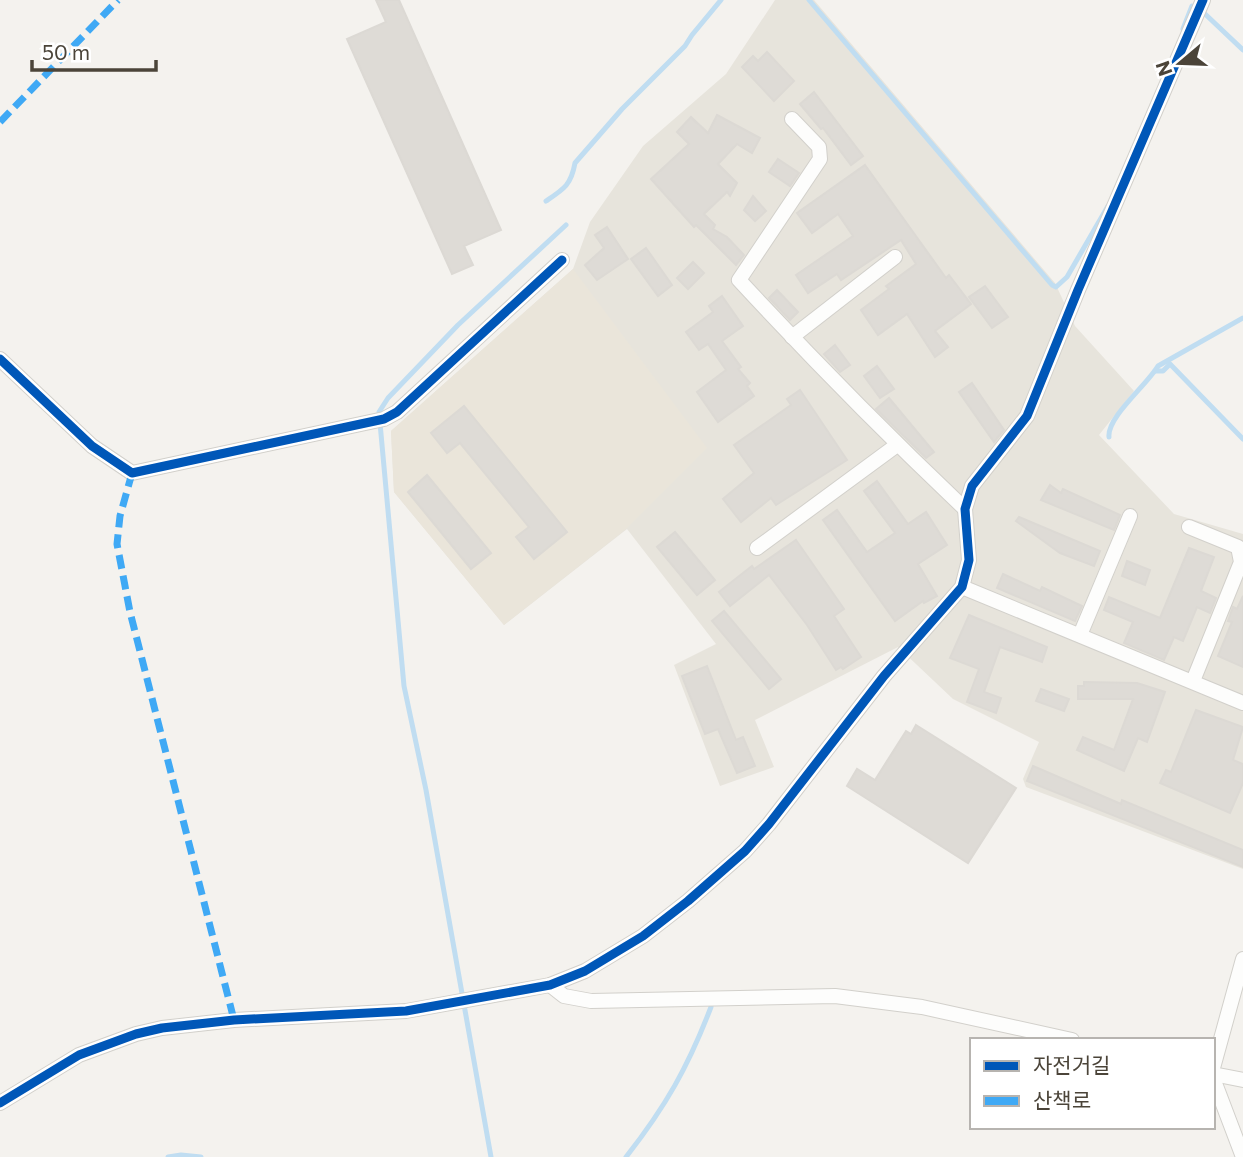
<svg xmlns="http://www.w3.org/2000/svg" width="1243" height="1157" viewBox="0 0 1243 1157" font-family="Commissioner,'Noto Sans KR',sans-serif">
	<rect width="100%" height="100%" fill="#f4f2ee"/>
	<path fill="#e7e4dc" d="M775,0H814L1055,283L1075,326L1134,391L1099,435L1174,514L1243,534V869L1026,787L1023,779L1039,742L953,699L898,647L755,720L774,767L720,786L674,665L716,644L627,529L504,625L394,492L391,431L573,269L590,222L643,146L726,74Z"/>
	<path fill="#eae5da" d="M573,269L707,448L626,529L504,625L394,492L391,431Z"/>
	<g fill="none" stroke-linecap="round" stroke-linejoin="round">
		<g stroke="#c0ddf1" stroke-width="5">
			<path d="M809,0L1052,285L1056,287L1067,277L1108,206"/>
			<path d="M1204,13L1243,50"/>
			<path d="M1183,29L1192,6"/>
			<path d="M546,201C564,189 571,185 575,163L622,109L685,46L692,35L721,0"/>
			<path d="M1155,371H1163L1170,364L1243,439"/>
			<path d="M1109,437C1107,417 1147,385 1158,366L1243,318"/>
			<path d="M168,1157L181,1155L201,1157"/>
			<path d="M491,1157L426,790L404,686L379,412L388,398L458,325L566,225"/>
			<path d="M626,1157C666,1106 688,1067 711,1007"/>
		</g>
	</g>
	<g fill="#dedbd6" stroke="#dcd9d4" stroke-width="2">
		<path d="M376,0H399L501,230L464,246L473,265L452,274L347,39L386,22Z"/>
		<path d="M767,52L794,81L774,101L742,67L753,56L758,61Z"/>
		<path d="M814,92L863,156L851,165L823,128L821,129L800,104Z"/>
		<path d="M717,115L760,138L752,153L737,144L718,164L737,183L730,196L727,192L704,214L715,225L713,229L727,237L744,255L736,265L696,225L694,227L651,179L689,144L677,132L691,117L708,133Z"/>
		<path d="M778,159L799,173L790,186L769,172Z"/>
		<path d="M865,165L946,278L949,275L971,304L935,331L948,347L935,357L907,314L878,335L861,310L889,289L886,286L916,264L901,240L841,280L837,274L808,293L796,275L853,236L838,214L812,233L797,213Z"/>
		<path d="M753,196L766,211L755,221L744,210Z"/>
		<path d="M607,227L628,259L597,280L585,265L604,248L595,235Z"/>
		<path d="M646,248L672,285L658,296L631,259Z"/>
		<path d="M693,262L704,273L688,289L677,278Z"/>
		<path d="M985,286L1008,317L992,328L969,297Z"/>
		<path d="M777,290L798,312L790,320L769,298Z"/>
		<path d="M722,296L743,326L722,341L741,367L738,369L750,383L747,386L754,396L718,422L697,392L726,370L708,344L699,350L686,332L713,312L709,306Z"/>
		<path d="M835,345L850,365L840,372L824,354Z"/>
		<path d="M877,366L894,389L880,398L864,376Z"/>
		<path d="M972,383L1004,430L994,442L959,392Z"/>
		<path d="M800,390L847,460L776,505L771,498L741,522L723,499L754,473L734,445L791,405L787,399Z"/>
		<path d="M889,398L934,452L926,458L876,409Z"/>
		<path d="M464,406L567,532L534,559L516,537L529,527L460,443L447,453L431,433Z"/>
		<path d="M427,475L491,553L471,569L408,492Z"/>
		<path d="M877,481L908,524L926,512L947,545L918,564L937,596L924,603L923,601L895,621L823,520L837,510L867,552L895,533L864,491Z"/>
		<path d="M1050,485L1061,493L1063,489L1120,515L1114,530L1041,500Z"/>
		<path d="M1019,517L1100,551L1094,566L1060,553L1016,521Z"/>
		<path d="M675,532L715,580L697,595L657,547Z"/>
		<path d="M796,540L844,609L834,616L861,657L843,669L841,667L836,670L807,625L769,575L730,606L719,592L752,566L754,569Z"/>
		<path d="M1189,548L1214,557L1201,591L1216,598L1210,613L1197,607L1183,641L1174,637L1164,660L1124,643L1133,622L1104,610L1109,597L1160,618Z"/>
		<path d="M1127,561L1150,570L1145,585L1122,576Z"/>
		<path d="M1003,574L1040,591L1042,587L1082,606L1075,621L997,588Z"/>
		<path d="M1243,596V667L1218,656L1232,622L1228,621L1233,607L1237,609Z"/>
		<path d="M724,611L781,679L769,689L712,621Z"/>
		<path d="M969,615L1047,647L1042,662L1000,647L984,692L1001,698L996,713L967,702L979,669L950,658Z"/>
		<path d="M707,666L736,740L743,737L755,766L737,773L718,729L705,734L682,676Z"/>
		<path d="M1084,682L1137,683L1165,692L1147,742L1138,738L1124,771L1077,750L1083,737L1114,750L1133,699H1078V686H1084Z"/>
		<path d="M1041,689L1069,699L1064,711L1036,701Z"/>
		<path d="M1196,710L1243,727L1233,760L1243,764V783L1230,813L1160,783L1166,770L1171,772Z"/>
		<path d="M916,725L1016,788L968,863L847,786L857,769L875,780L906,731L911,734Z"/>
		<path d="M1033,766L1121,804L1122,800L1243,850V867L1027,781Z"/>
	</g>
	<g fill="none" stroke-linecap="round" stroke-linejoin="round">
		<g stroke="#d2d0cb" stroke-width="16">
			<g id="minor">
				<path d="M792,119L819,147L820,159L739,280C812,359 887,435 965,509"/>
				<path d="M792,337L895,257"/>
				<path d="M0,359L92,446L132,473L384,419L397,412L562,260"/>
				<path d="M1189,527L1238,547L1241,562L1193,681"/>
				<path d="M757,548L897,445"/>
				<path d="M962,587L1243,703"/>
				<path d="M1080,635L1130,516"/>
				<path d="M550,985L564,996L591,1001L835,996L922,1007L1072,1040"/>
				<path d="M1213,1068L1243,959"/>
				<path d="M1213,1074L1243,1080"/>
				<path d="M1213,1078L1243,1157"/>
				<path d="M0,1103L79,1055L136,1034L162,1028L234,1020L406,1011L550,985L585,971L643,936L688,901L745,851L769,824L884,676L962,587L969,560L965,509L972,486L1027,416L1078,290L1203,0"/>
			</g>
		</g>
		<use href="#minor" stroke="#fdfdfc" stroke-width="14"/>
		<g stroke="#3fa9f5" stroke-width="7" stroke-dasharray="14 7" stroke-linecap="butt">
			<path d="M0,122L118,0"/>
			<path d="M132,473L120,516L117,544L130,612L234,1020"/>
		</g>
		<g stroke="#fff" stroke-width="13">
			<g id="cycleway">
				<path d="M0,359L92,446L132,473L384,419L397,412L562,260"/>
				<path d="M0,1103L79,1055L136,1034L162,1028L234,1020L406,1011L550,985L585,971L643,936L688,901L745,851L769,824L884,676L962,587L969,560L965,509L972,486L1027,416L1078,290L1203,0"/>
			</g>
		</g>
		<use href="#cycleway" stroke="#0057b8" stroke-width="9"/>
	</g>
	<rect x="970" y="1038" width="245" height="91" fill="#ffffff" stroke="#b7b4b0" stroke-width="2"/>
	<rect x="984" y="1061" width="35" height="10" fill="#0057b8" stroke="#b7b4b0" stroke-width="2"/>
	<text x="1033" y="1073" font-size="21" fill="#4b4439">자전거길</text>
	<rect x="984" y="1096" width="35" height="10" fill="#3fa9f5" stroke="#b7b4b0" stroke-width="2"/>
	<text x="1033" y="1108" font-size="21" fill="#4b4439">산책로</text>
	<g transform="translate(1180 63) rotate(251)" stroke="#ffffff" stroke-width="5" paint-order="stroke">
	<path d="M0-5L12 26L0 18L-12 26Z" fill="#4b4439"/>
	<text y="-10" font-size="19" font-weight="bold" text-anchor="middle" fill="#4b4439">N</text>
	</g>
	<path d="M32 60v10h124v-10" fill="none" stroke="#4b4439" stroke-width="3.5"/>
	<text x="42" y="60" font-size="21" fill="#4b4439" stroke="#ffffff" stroke-width="5" paint-order="stroke">50 m</text>
</svg>
